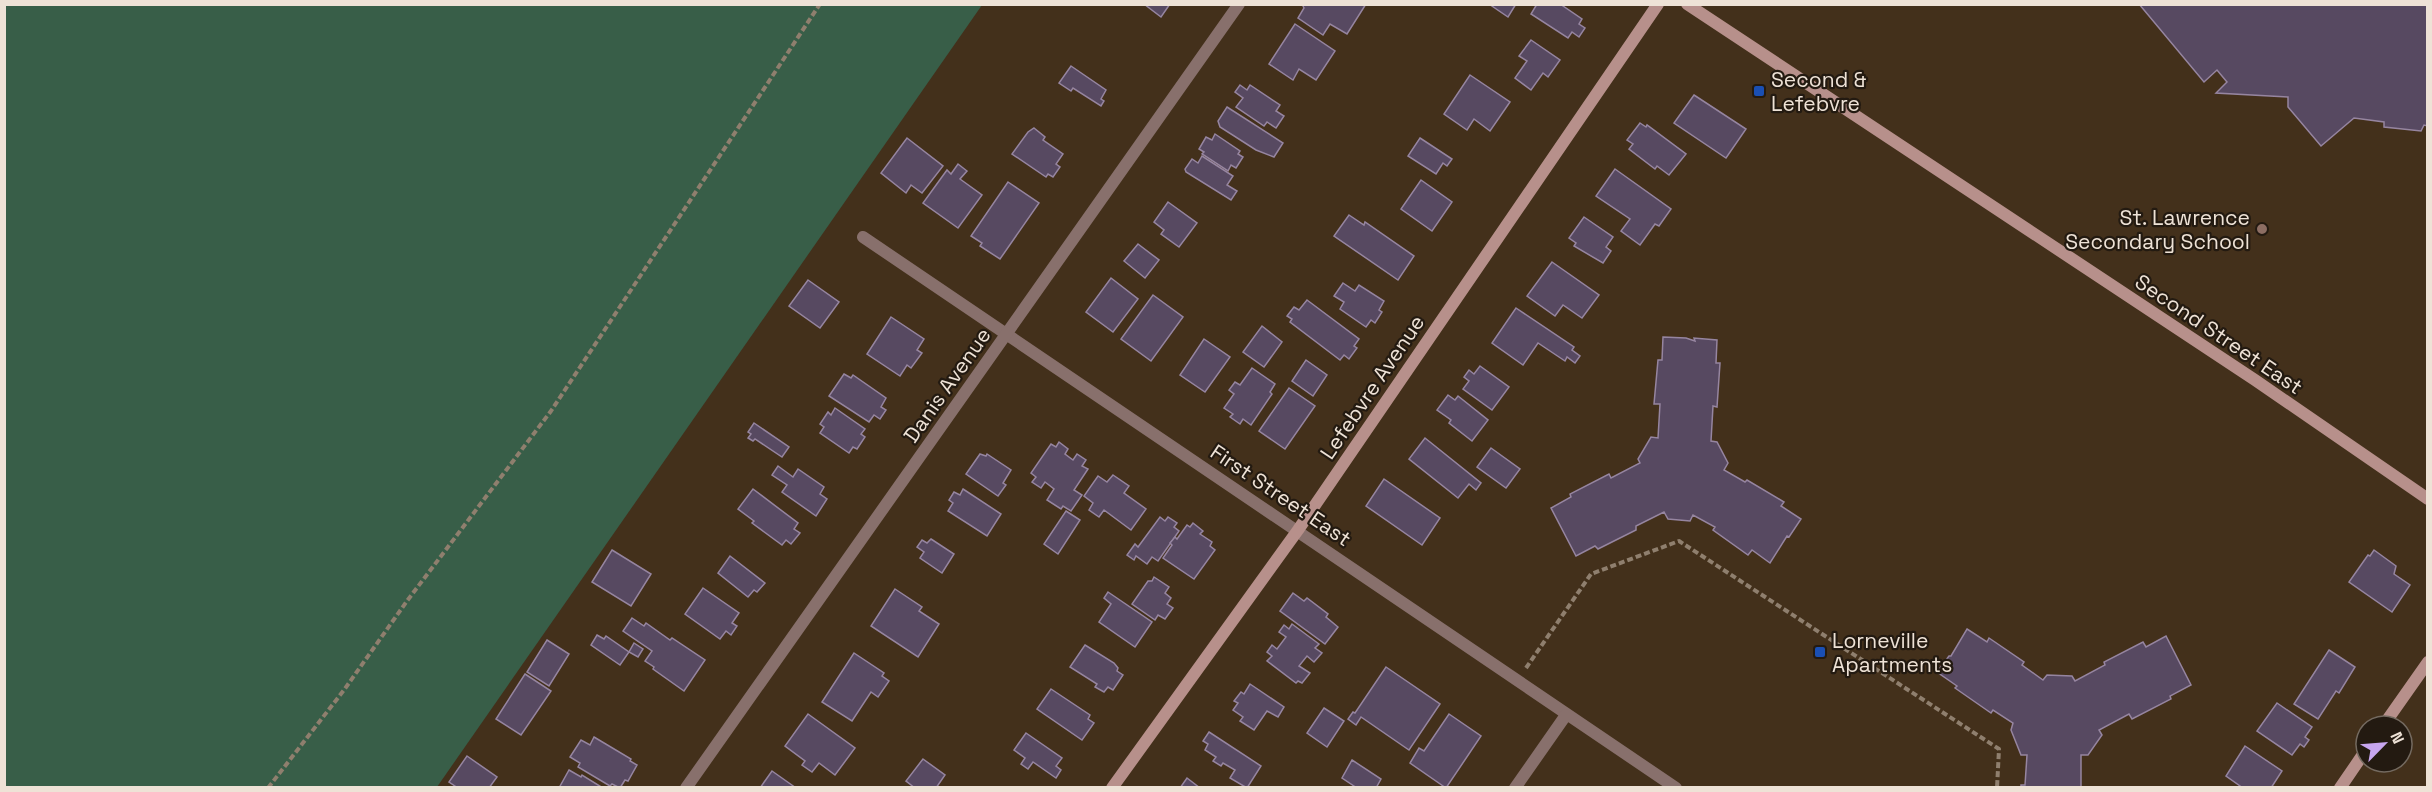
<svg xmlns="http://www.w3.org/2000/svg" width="2432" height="792" viewBox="0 0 2432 792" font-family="'Space Grotesk',sans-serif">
	<rect width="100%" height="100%" fill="#43301b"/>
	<path fill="#385e48" d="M5,4H982V5L437,787L5,788Z"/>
	<g fill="#574961" stroke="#9685a0" stroke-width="1.5">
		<path d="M1144,4H1170L1161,17Z"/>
		<path d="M1302,4H1366L1347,34L1330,24L1323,35L1298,18L1304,8Z"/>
		<path d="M1489,4H1516L1508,17Z"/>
		<path d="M1537,4H1560L1582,19L1579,24L1585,28L1579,37L1572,32L1568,38L1531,14Z"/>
		<path d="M2139,4H2428V126L2424,125L2421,131L2384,127V122L2354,118L2321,146L2288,107V97L2216,93L2227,82L2217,70L2204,82Z"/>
		<path d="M1295,24L1335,51L1316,80L1299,69L1293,80L1269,64Z"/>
		<path d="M1531,40L1560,60L1548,77L1543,73L1531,90L1515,78L1527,61L1519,56Z"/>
		<path d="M1071,66L1106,90L1101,99L1104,101L1101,106L1073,88L1071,91L1059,83Z"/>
		<path d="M1470,75L1510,102L1490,131L1474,119L1467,130L1444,114Z"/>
		<path d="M1240,85L1247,90L1250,85L1280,105L1276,111L1284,116L1276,128L1267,122L1264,126L1236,107L1243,98L1235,92Z"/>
		<path d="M1694,95L1746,129L1726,158L1674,123Z"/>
		<path d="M1227,107L1283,143L1274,157L1256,150L1220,127L1218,121Z"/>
		<path d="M1640,123L1646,127L1647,125L1686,154L1669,175L1657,166L1655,169L1629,149L1633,144L1627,140Z"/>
		<path d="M1034,128L1045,137L1043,140L1063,154L1056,164L1060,167L1053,177L1048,174L1046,177L1012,154L1028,132Z"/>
		<path d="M1215,134L1240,151L1238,154L1243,157L1236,168L1231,165L1228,171L1202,154L1204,152L1199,149L1206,137L1212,140Z"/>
		<path d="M907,138L943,166L922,193L911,185L906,193L881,173Z"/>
		<path d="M1420,138L1452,159L1447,166L1443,163L1436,174L1408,156Z"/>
		<path d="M1202,156L1233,176L1227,185L1237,191L1231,200L1186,172L1185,169L1192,159L1198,163Z"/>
		<path d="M958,164L967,171L960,179L982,195L958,228L923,203L947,170L951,174Z"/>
		<path d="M1615,169L1671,209L1659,226L1655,224L1640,245L1621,231L1630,219L1596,196Z"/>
		<path d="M1421,180L1452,202L1432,231L1401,209Z"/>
		<path d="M1008,182L1039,203L1000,259L980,246L982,243L971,236Z"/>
		<path d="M1168,202L1197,223L1179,247L1161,234L1164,230L1154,222Z"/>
		<path d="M1349,215L1364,225L1365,222L1414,256L1398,280L1334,236Z"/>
		<path d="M1584,217L1613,237L1606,247L1611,251L1603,263L1574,246L1576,243L1569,238Z"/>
		<path d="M1138,244L1159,260L1145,278L1124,261Z"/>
		<path d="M1552,262L1599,295L1582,318L1563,305L1555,316L1527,296Z"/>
		<path d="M1111,278L1138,299L1113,332L1086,312Z"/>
		<path d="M808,280L839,302L820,328L789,306Z"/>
		<path d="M1343,283L1355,291L1359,285L1384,301L1379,310L1382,312L1375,323L1371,320L1366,327L1340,309L1344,302L1334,296Z"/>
		<path d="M1153,295L1183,317L1151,361L1121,339Z"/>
		<path d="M1307,300L1359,339L1354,346L1357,348L1349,359L1344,355L1340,360L1290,322L1292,319L1287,316L1294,307L1299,310Z"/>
		<path d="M1516,308L1574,347L1572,350L1580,356L1575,363L1567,357L1565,361L1538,343L1523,365L1492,343Z"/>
		<path d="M891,317L924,339L917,350L922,353L911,368L907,365L900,376L867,354Z"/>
		<path d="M1262,326L1282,342L1264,367L1243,352Z"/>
		<path d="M1663,337L1686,338L1695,341L1694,338L1717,340L1716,363H1720L1717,407L1713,406L1711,441L1717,442L1728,463L1724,470L1745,482L1747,480L1784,502L1781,506L1801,519L1789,537L1787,536L1770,563L1752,550L1748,555L1713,530L1715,527L1693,515L1690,521L1668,519L1664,512L1636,526V530L1598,549L1595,546L1576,556L1551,508L1571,497L1570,494L1609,474L1611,478L1640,463L1638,459L1651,437L1658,438L1660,404H1654L1658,360H1662Z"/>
		<path d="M1204,339L1230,357L1205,392L1180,375Z"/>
		<path d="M1306,360L1327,375L1313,396L1292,381Z"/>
		<path d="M1480,366L1509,387L1492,410L1463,389L1469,381L1464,377L1469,370L1474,374Z"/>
		<path d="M1252,368L1275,384L1270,392L1272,394L1251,425L1243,419L1240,424L1230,417L1233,414L1224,408L1234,394L1229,390L1235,382L1240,385Z"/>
		<path d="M844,374L851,378L853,375L886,398L881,407L886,410L880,419L874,415L869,422L829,396Z"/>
		<path d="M1289,388L1315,406L1285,449L1259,431Z"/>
		<path d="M1448,395L1455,400L1458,396L1488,420L1472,441L1449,423L1451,420L1437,410Z"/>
		<path d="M835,408L865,429L861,434L865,437L857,449L853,447L849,453L820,433L824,427L820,424L828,412L831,415Z"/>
		<path d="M754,423L789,447L782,457L755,439L753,441L748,438L751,434L748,432Z"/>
		<path d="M1425,438L1481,483L1476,490L1469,484L1458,498L1409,459Z"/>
		<path d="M1059,442L1068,449L1065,454L1073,460L1077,454L1086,460L1082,466L1088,469L1074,490L1082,495L1071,511L1063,506L1061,509L1047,500L1054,489L1045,482L1041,488L1032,482L1036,477L1031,473L1051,444L1056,447Z"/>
		<path d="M1491,448L1520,469L1506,488L1477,467Z"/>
		<path d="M980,454L986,456L987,454L1011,470L1003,483L1006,485L998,496L966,474Z"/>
		<path d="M778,466L793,477L798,469L824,487L820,494L827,499L816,516L782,492L787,485L772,475Z"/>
		<path d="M1113,475L1129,486L1124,493L1146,509L1131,530L1104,510L1099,517L1089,510L1093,503L1084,496L1098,476L1107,482Z"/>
		<path d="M1384,479L1440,518L1422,545L1366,506Z"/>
		<path d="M753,489L798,523L794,529L800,533L791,544L786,540L782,545L752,523L754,521L738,509Z"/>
		<path d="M963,489L1001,514L987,536L948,511L953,503L949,500L954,492L960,495Z"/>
		<path d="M1066,511L1080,520L1058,554L1044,544Z"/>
		<path d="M1160,517L1165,521L1168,517L1177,523L1174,527L1179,531L1158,561L1152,557L1147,564L1136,556L1134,560L1127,555L1135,544L1138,547Z"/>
		<path d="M1193,523L1203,531L1200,534L1212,542L1210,546L1215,550L1194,579L1163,558L1172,545L1170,543L1175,537L1177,539L1187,525L1190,527Z"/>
		<path d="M931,539L954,554L942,573L920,558L924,552L917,547L922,540L927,543Z"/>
		<path d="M612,550L651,574L631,606L592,582Z"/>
		<path d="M2374,550L2396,566L2394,574L2410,585L2392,612L2349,582L2368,555L2370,556Z"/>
		<path d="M730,556L765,583L757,592L754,590L748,597L718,573Z"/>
		<path d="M1154,577L1169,587L1165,593L1171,598L1167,604L1173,608L1165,619L1158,615L1155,620L1132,604L1148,581H1152Z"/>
		<path d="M703,588L739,613L732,623L737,626L731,635L726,631L720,639L685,614Z"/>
		<path d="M895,589L922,607L919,611L939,624L918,657L871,626Z"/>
		<path d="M1108,592L1152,622L1135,647L1099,622L1111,604L1104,598Z"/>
		<path d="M1293,593L1304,601L1307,598L1328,614L1326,617L1338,627L1325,644L1280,611Z"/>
		<path d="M632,618L644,626L646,623L670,640L672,638L705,660L684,691L653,669L654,667L645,661L652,651L623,631Z"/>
		<path d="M1292,624L1319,644L1315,648L1322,653L1314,662L1307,656L1299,666L1310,673L1302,683L1298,681L1296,683L1267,661L1272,656L1267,652L1272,645L1277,649L1286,637L1279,632L1284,625L1289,629Z"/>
		<path d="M1967,629L1987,642L1989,638L2024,662L2022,665L2043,680L2047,675L2072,676L2075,681L2105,665L2104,662L2143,642L2146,647L2166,636L2191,685L2170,696L2171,699L2132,719L2129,714L2099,730L2102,735L2088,755H2081V788H2021V785H2025L2027,755H2021L2011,730L2013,723L1993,710L1991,713L1955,688L1957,686L1937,672L1949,656H1951Z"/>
		<path d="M597,635L604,639L606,636L629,652L620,665L591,645Z"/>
		<path d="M547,640L569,654L549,686L527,672Z"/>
		<path d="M634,643L643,649L638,657L629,652Z"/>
		<path d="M1085,645L1114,663L1118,668L1117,671L1123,675L1113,690L1108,687L1104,692L1095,687L1097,684L1070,667Z"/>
		<path d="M2329,650L2355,667L2339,693L2336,691L2318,719L2294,704Z"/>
		<path d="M854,653L884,673L882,676L889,681L878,697L871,692L852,721L822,702Z"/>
		<path d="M1386,667L1440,704L1409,750L1361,717L1356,725L1348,719L1353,712L1355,713Z"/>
		<path d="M525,674L551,691L521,735L496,719Z"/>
		<path d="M1250,684L1284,707L1278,717L1267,711L1254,730L1240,721L1243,717L1233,710L1238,703L1234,701L1241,692L1244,694Z"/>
		<path d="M1051,689L1090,715L1088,719L1094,723L1082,740L1037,709Z"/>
		<path d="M2277,703L2312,727L2305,737L2309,740L2304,747L2300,744L2292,755L2257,731Z"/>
		<path d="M1324,708L1344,721L1327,747L1307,733Z"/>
		<path d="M808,714L855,748L835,775L819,763L812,772L802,765L805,761L785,746Z"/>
		<path d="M1449,714L1481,736L1446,788L1410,763L1419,748L1424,751Z"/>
		<path d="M1209,732L1261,766L1247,788L1230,778L1235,770L1223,763L1221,766L1213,761L1216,757L1205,750L1208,744L1203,741Z"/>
		<path d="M1026,733L1062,758L1056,766L1061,770L1056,778L1033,762L1028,769L1021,764L1025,758L1014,750Z"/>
		<path d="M594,737L631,759L630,761L637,765L628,781L625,780L620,788L612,784L610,786L578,767L580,763L570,757L581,740L590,745Z"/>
		<path d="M2245,746L2282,771L2271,788H2243L2226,776Z"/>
		<path d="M467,756L497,777L489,788H458L449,782Z"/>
		<path d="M923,759L945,775L936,788H915L906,781Z"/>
		<path d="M1352,760L1381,779L1376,788H1357L1342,778Z"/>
		<path d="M569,770L581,777L582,775L603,788H559Z"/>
		<path d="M772,771L796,788H760Z"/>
		<path d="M1187,778L1200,788H1180Z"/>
	</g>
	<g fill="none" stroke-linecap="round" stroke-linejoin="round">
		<g stroke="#8f7f6e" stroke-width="4" stroke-dasharray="6 3" stroke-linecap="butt">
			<path d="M1526,668L1591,574L1679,541L1999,749L1997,788"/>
			<path d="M268,788L344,690L407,601L551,411L820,4"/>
		</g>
		<g stroke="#88706c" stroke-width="12">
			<path d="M863,237L1676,788"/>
			<path d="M686,788L1239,4"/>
			<path d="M1515,788L1566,715"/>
		</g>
		<g stroke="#b7908b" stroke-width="12">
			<path d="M1687,4L2255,380L2428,499"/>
			<path d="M2383,726L2428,662"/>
			<path d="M1112,788L1298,530L1658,4"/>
			<path d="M2340,788L2366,750"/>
		</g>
	</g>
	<g fill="#1a4fb4" stroke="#231a11" stroke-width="2">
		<rect x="1753" y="85" width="12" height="12" rx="3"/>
		<rect x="1814" y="646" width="12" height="12" rx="3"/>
	</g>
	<circle fill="#8d6e63" stroke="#231a11" stroke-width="2" cx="2262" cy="229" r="6"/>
	<g text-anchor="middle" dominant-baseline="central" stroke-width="4.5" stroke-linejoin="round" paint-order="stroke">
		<g font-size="21" fill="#eee2d6" stroke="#231a11" text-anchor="start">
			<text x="1771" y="79">Second &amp;<tspan x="1771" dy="24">Lefebvre</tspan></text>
			<text x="2250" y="217" text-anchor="end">St. Lawrence<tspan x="2250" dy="24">Secondary School</tspan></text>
			<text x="1832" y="640">Lorneville<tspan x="1832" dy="24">Apartments</tspan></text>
		</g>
		<g font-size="21" fill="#eee2d6" stroke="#231a11">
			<text transform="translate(2219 334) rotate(34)">Second Street East</text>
			<text transform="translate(947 385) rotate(-55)">Danis Avenue</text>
			<text transform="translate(1372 387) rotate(-56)">Lefebvre Avenue</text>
			<text transform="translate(1281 495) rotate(34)">First Street East</text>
		</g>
	</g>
	<rect width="2432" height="792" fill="none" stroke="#eee2d6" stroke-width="12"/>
	<g transform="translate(2384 744) rotate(65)"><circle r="28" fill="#231a11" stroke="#746a60" stroke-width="1.5"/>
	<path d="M0-4.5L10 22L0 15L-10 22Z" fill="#c7a6ef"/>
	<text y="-9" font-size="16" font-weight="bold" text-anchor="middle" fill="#eee2d6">N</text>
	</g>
</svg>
